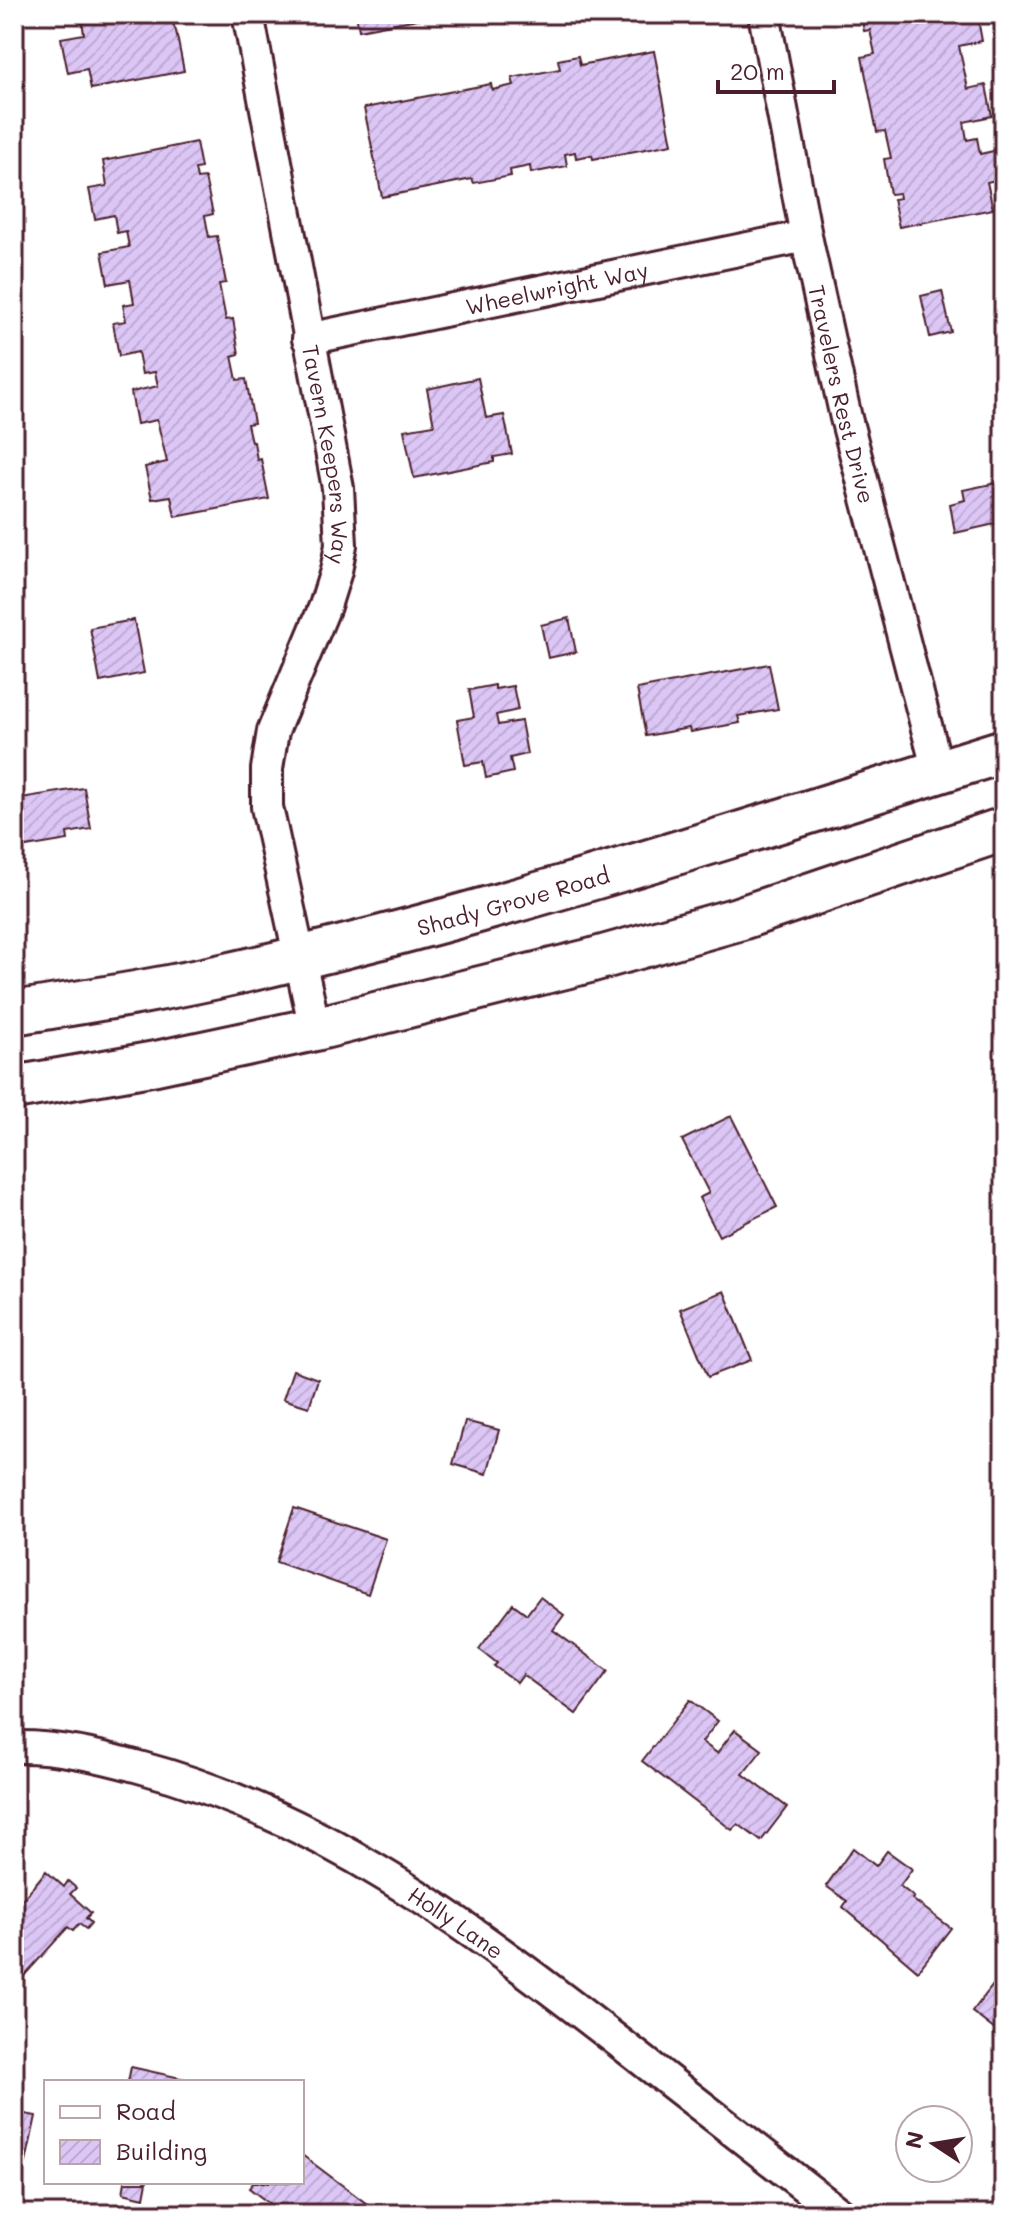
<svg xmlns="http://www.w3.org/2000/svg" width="1018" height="2228" viewBox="0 0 1018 2228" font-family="Mali,sans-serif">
	<defs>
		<pattern id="building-hatch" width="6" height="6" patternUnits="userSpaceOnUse" patternTransform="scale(2)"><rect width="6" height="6" fill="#dcc6f6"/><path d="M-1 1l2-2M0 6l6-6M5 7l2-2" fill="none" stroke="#beaad3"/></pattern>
	</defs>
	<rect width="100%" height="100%" fill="#fff"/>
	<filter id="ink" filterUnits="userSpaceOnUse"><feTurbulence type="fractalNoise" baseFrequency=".0125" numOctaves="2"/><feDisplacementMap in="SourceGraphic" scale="16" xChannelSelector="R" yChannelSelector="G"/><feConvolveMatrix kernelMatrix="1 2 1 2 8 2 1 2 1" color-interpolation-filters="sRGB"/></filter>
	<g filter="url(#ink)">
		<g fill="url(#building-hatch)" stroke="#4a1f2b" stroke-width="2">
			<path d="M81,14H169L176,31L184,71L91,89L87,69L68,73L61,38L84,34Z"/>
			<path d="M356,14H444L359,30Z"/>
			<path d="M854,14H977L982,41L959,46L968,89L986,85L992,116L964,122L967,140L977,138L980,154L998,150L1004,178L987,182L993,209L899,227L893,199L900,198L899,193L890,194L884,159L891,158L885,131L877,132L862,57L875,54L870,30L864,31L861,16L855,17Z"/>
			<path d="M654,51L672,144L593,159L592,155L576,158L575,152L565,154L567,166L531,173L530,166L510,170L511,176L474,183L472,179L382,197L364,108L491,84L492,90L514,85L512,78L560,69L558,60L578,56L580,65Z"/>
			<path d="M196,142L201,168L195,169L197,179L205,178L213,214L205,216L209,237L217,236L226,283L219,284L226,320L233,319L239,354L232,356L237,380L246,379L254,423L247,424L251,442H254L257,460L261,459L269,499L175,517L171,496L152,499L145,467L167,462L157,420L137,424L131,392L158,386L155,372L142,374L138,352L119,356L113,323L126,321L123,305L134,303L130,280L108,284L102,252L129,247L126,231L117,233L114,215L95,219L89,189L107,186L103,161Z"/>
			<path d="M942,291L951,332L930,337L921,296Z"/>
			<path d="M478,378L486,418L504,415L512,454L494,457V462L414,478L404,430L434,425L427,389Z"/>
			<path d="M1001,482L1004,499V522L955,533L950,504L965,500L963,490Z"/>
			<path d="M569,618L576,652L548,658L541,625Z"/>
			<path d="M134,620L144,673L100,682L90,628Z"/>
			<path d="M769,664L778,709L738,716L740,723L690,732L689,728L646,736L637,689Z"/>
			<path d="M495,685V689L513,686L518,710L496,715L498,725L521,721L527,754L510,758L513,772L486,778L483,762L465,765L457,720L474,717L469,690Z"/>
			<path d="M84,788L91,829L67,833L68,840L14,849V799Z"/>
			<path d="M731,1116L777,1207L719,1236L699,1198L709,1193L682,1140Z"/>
			<path d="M724,1291L752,1360L708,1377L680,1309Z"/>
			<path d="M293,1370L318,1379L309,1407L283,1399Z"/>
			<path d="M465,1421L499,1430L487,1474L453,1464Z"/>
			<path d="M294,1508L386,1539L368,1594L276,1562Z"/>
			<path d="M540,1597L564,1615L553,1630L608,1671L576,1714L523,1675L517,1683L494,1666L497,1663L479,1649L513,1604L527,1614Z"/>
			<path d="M690,1700L718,1721L702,1742L717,1753L735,1730L762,1750L743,1774L787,1807L761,1841L738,1824L732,1830L642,1761Z"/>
			<path d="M853,1848L876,1866L887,1851L912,1869L900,1886L914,1897L912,1899L951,1928L918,1971L843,1907L847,1901L826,1886Z"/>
			<path d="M46,1871L64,1887L68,1881L76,1888L70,1894L91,1913L86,1918L91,1923L86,1929L79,1924L73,1931L68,1927L14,1987V1902L19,1896L23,1899Z"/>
			<path d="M1004,1971V2037L972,2012Z"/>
			<path d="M131,2067L194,2081V2082H128Z"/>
			<path d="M14,2112L36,2116L26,2162L14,2160Z"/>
			<path d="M302,2155L367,2204L359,2214H283L249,2188L254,2182H302Z"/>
			<path d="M125,2182H147L144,2198L123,2193Z"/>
		</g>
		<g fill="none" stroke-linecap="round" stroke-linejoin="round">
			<g stroke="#4a1f2b" stroke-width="36">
				<g id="minor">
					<path id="s1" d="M248,14L338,488L341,545L336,571L325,606L273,731L267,769V807L315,1029"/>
					<path id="s2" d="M764,14L806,236L846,418L938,771"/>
					<path id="s3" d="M308,339L806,236"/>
					<path id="s4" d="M14,1747C56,1746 99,1756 139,1767C321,1815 469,1926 615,2039C690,2097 765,2156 840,2214"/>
				</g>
			</g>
			<g stroke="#4a1f2b" stroke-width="48">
				<g id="secondary">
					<path id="s5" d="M14,1013C87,1001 162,990 235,973C495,914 750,830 1004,751"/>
					<path d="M14,1088L156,1063L315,1029L589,961L738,919L1004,829"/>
				</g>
			</g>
			<use href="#minor" stroke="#fff" stroke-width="30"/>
			<use href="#secondary" stroke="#fff" stroke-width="42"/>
		</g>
	</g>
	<g text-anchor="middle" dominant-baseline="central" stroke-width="6" stroke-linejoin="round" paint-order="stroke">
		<g font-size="22" fill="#4a1f2b" stroke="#fff">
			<text stroke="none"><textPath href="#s3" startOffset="254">Wheelwright Way</textPath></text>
			<text stroke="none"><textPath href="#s2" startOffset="388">Travelers Rest Drive</textPath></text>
			<text stroke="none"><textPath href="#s1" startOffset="448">Tavern Keepers Way</textPath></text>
			<text stroke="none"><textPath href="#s5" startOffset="512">Shady Grove Road</textPath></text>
			<text stroke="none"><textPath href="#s4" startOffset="482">Holly Lane</textPath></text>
		</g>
	</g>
	<rect width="1018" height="2228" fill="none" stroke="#fff" stroke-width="48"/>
	<rect x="24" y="24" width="970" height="2180" fill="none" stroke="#4a1f2b" stroke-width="3" filter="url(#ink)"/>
	<rect x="44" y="2080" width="260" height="104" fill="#ffffff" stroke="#b7a5aa" stroke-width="2"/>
	<rect x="60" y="2106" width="40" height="12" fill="#ffffff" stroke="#b7a5aa" stroke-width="2"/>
	<text x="116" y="2120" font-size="24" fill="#4a1f2b">Road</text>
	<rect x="60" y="2140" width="40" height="24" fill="url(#building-hatch)" stroke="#b7a5aa" stroke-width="2"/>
	<text x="116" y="2160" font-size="24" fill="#4a1f2b">Building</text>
	<g transform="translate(934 2144) rotate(282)"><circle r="38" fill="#ffffff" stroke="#b7a5aa" stroke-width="2"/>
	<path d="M0-6L14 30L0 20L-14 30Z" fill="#4a1f2b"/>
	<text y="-12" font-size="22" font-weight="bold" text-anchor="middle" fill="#4a1f2b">N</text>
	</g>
	<path d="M718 80v12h116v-12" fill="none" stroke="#4a1f2b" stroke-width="4"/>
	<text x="730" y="80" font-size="24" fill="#4a1f2b" stroke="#ffffff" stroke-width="6" paint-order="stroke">20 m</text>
</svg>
